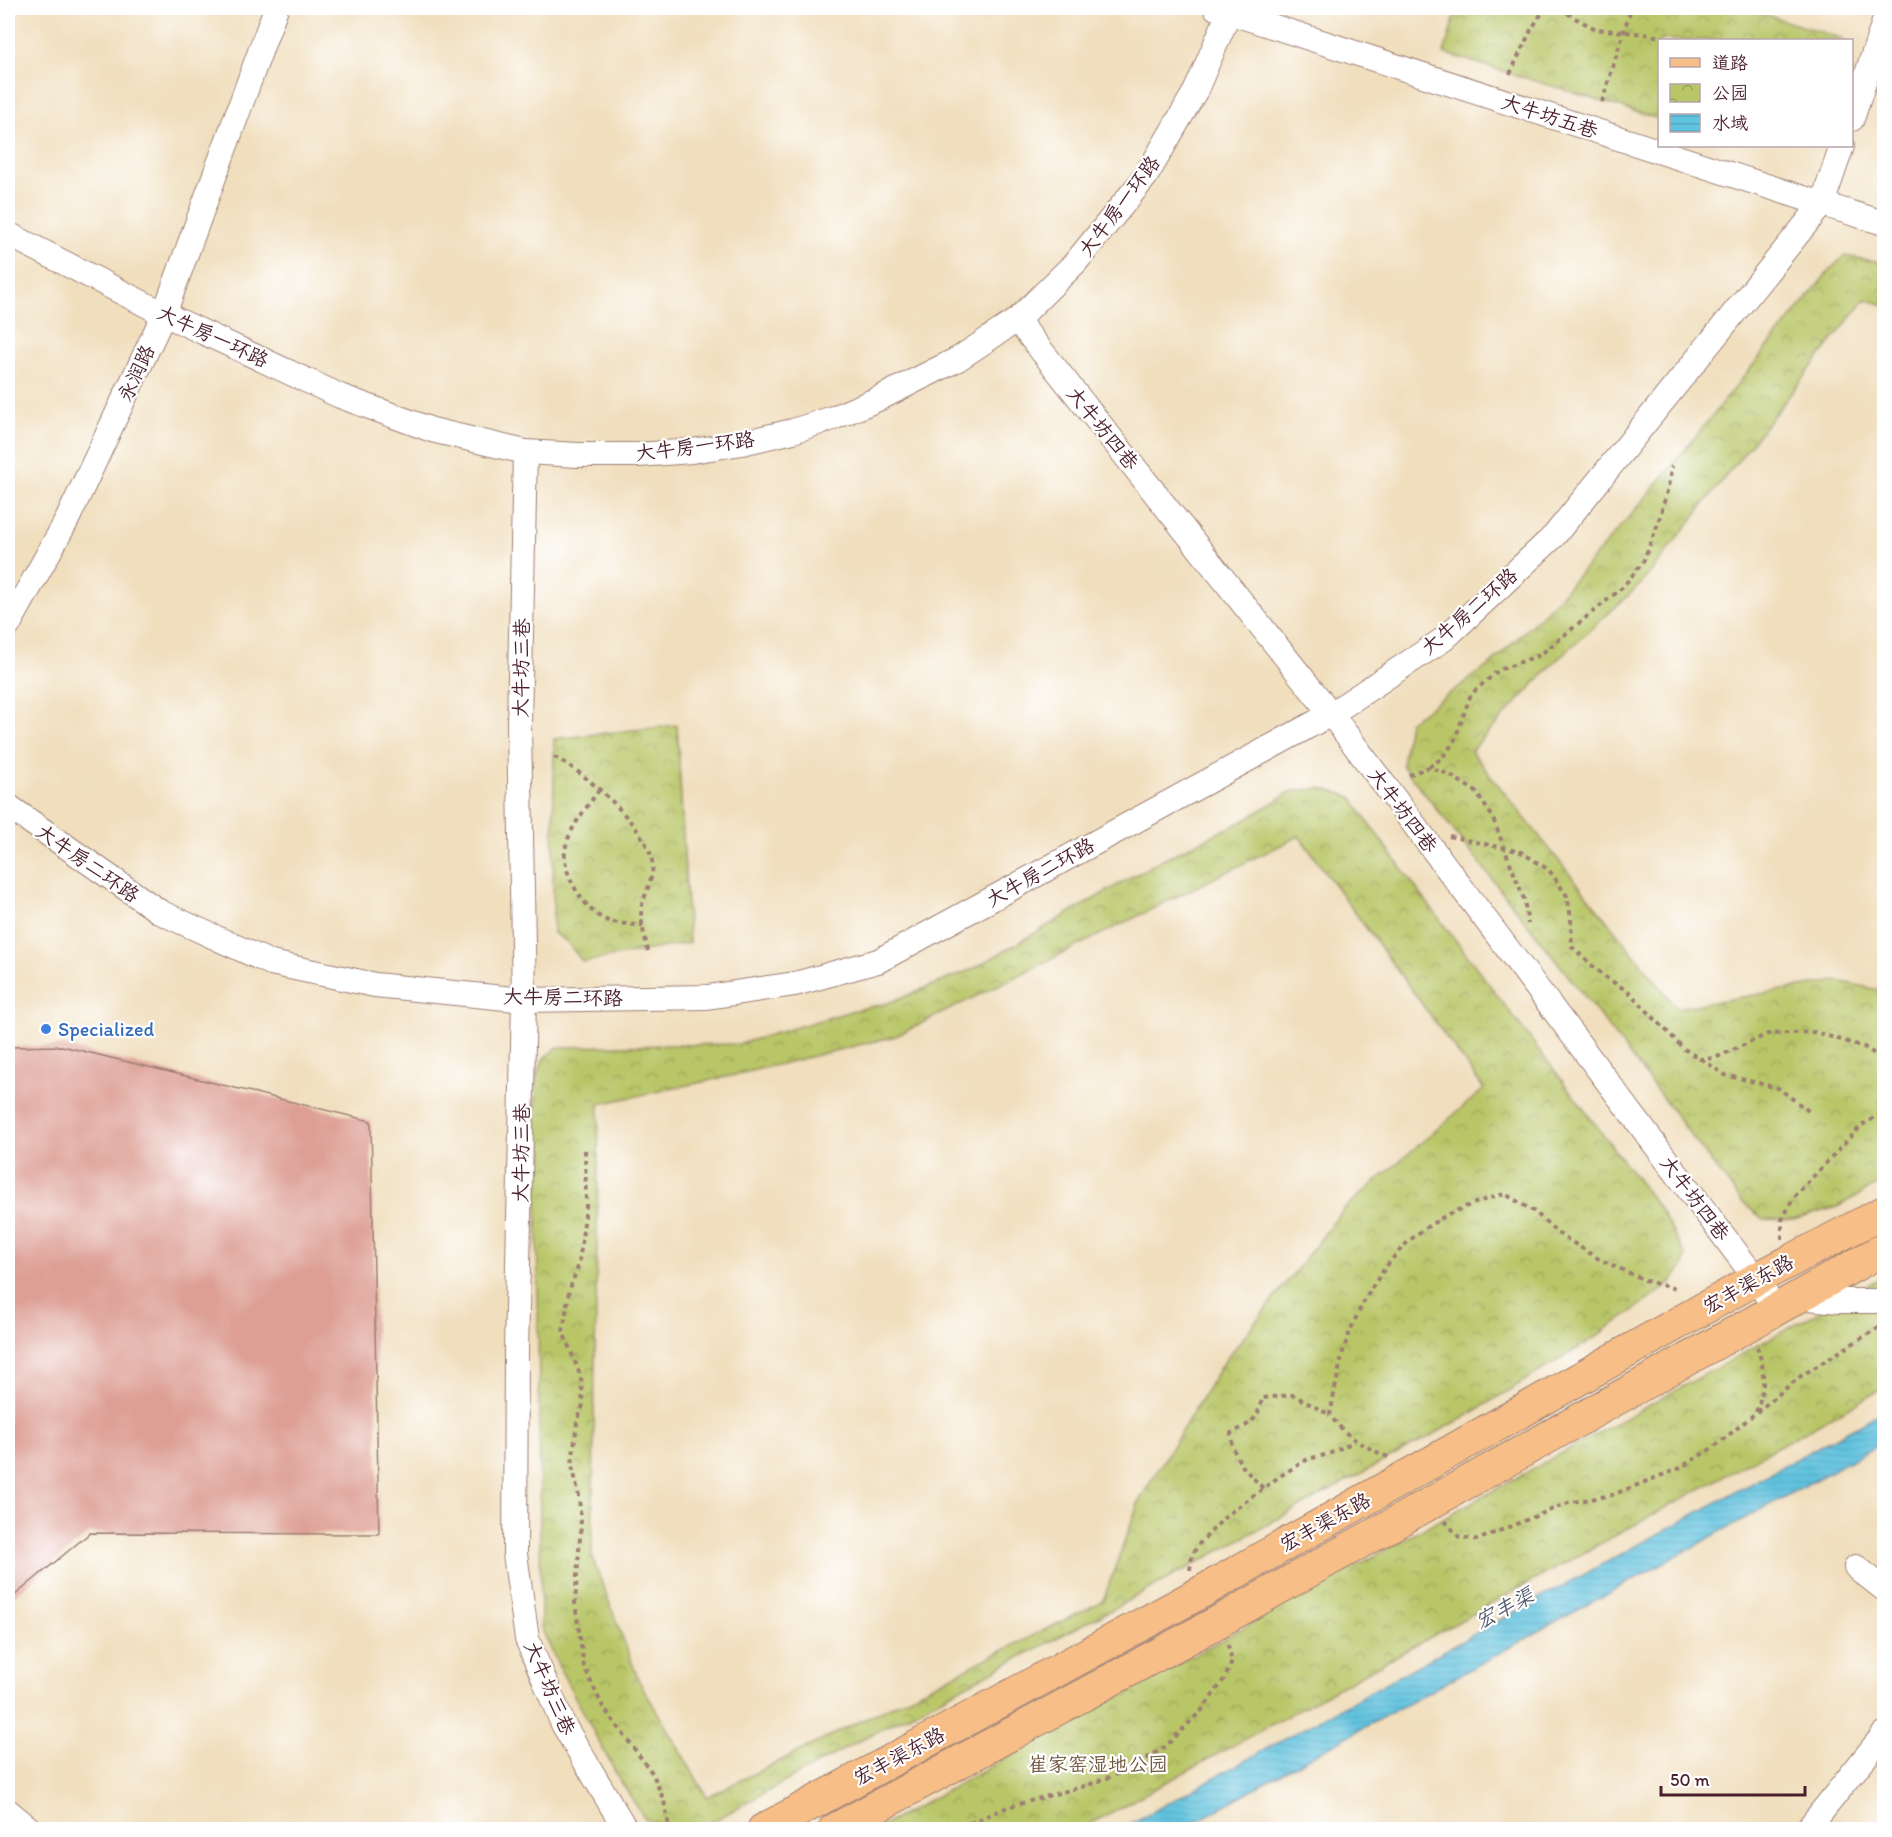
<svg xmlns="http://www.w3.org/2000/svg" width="1892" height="1837" viewBox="0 0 1892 1837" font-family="Itim,'LXGW WenKai TC',sans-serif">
	<defs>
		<pattern id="park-crowns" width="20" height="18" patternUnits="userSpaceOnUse" patternTransform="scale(1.5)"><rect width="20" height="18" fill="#b9c668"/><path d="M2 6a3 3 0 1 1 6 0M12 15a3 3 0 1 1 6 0" fill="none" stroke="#98a056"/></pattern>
		<pattern id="water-rules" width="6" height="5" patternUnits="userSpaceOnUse" patternTransform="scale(1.5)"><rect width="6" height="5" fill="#60c3df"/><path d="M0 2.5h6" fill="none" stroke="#55a7c0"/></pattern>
	</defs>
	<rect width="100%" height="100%" fill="#fff"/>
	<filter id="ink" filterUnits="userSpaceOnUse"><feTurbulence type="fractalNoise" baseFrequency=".0167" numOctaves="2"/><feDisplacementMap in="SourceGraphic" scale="12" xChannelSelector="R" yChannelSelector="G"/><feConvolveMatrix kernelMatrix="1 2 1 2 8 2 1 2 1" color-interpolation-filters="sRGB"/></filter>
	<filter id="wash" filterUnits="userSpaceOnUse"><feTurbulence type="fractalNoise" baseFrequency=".008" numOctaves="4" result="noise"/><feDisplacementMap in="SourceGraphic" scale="24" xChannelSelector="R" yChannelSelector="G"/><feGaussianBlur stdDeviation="1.35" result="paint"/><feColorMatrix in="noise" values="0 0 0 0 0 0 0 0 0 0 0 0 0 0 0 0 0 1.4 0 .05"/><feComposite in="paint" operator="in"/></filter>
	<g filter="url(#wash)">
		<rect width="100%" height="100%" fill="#f0debc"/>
		<g fill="url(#park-crowns)" stroke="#82724a" stroke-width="1.5" fill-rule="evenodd">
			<path d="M1457,8H1743L1844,39L1843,40H1660L1659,119L1444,53Z"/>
			<path d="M1844,256L1884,263V305L1865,299L1642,583L1560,657L1471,751L1677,1008L1837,981L1884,991V1181L1837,1207L1793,1220L1763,1219L1742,1202L1596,1011L1402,765L1409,722L1491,664L1554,603L1654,488L1829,271Z"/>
			<path d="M677,725L689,943L583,962L566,941L553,933L554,739Z"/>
			<path d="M1321,788L1352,797L1365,818L1419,892L1661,1211L1686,1256L1683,1267L1668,1286L1588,1342L1465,1417L1107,1612L866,1737L699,1829H674L645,1819L618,1777L560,1669L541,1627L536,1078L544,1058L558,1047L739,1044L851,1011L888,1003L973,969L1161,860L1243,821L1292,791ZM1299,836L1484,1089L1344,1209L1221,1366L1139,1501L1103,1601L707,1797L639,1681L592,1557L599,1104L726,1077L896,1036Z"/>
			<path d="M1884,1276V1388L1081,1829L875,1830Z"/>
		</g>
		<path fill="url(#water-rules)" stroke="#557185" stroke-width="1.5" d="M1884,1411V1442L1272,1778L1184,1829H1121L1502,1619Z"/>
		<g id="blocks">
			<path fill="#dd9f94" d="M62,1046L371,1121L379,1534L90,1533L8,1601V1047Z"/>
		</g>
	</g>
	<g filter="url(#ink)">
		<use href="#blocks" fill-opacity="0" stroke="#9d7e74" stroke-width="1.5"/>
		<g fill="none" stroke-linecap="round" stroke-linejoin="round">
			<g stroke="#9d7e74" stroke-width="26">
				<g id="minor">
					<path d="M1216,8L1822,204L1884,223"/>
					<path d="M1852,119L1884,22"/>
					<path d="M8,234L164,314L340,396L432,430L525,452L578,455H638L692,451L742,443L793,431L833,418L878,399L958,359L1017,320L1075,263L1146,176L1196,90L1231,8"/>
					<path d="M1017,320L1331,714L1756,1279L1776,1310"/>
					<path d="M525,452L519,724L524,1000L516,1352L515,1554L527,1639L563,1724L626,1830"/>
					<path d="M8,626L67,520L164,314L276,8"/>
					<path d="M8,806L160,912L271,963L375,985L524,1000L707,997L795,984L878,961L1331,714L1444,639L1554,536L1822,204L1842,146"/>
					<path d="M1799,1297L1839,1301H1884"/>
					<path d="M1856,1567L1884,1589"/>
					<path d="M8,1811L31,1830"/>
					<path d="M1807,1830L1884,1734"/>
				</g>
			</g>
			<g stroke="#9d7e74" stroke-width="34">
				<g id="major">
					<path d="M763,1830L1196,1595L1756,1279L1884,1212"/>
					<path d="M834,1830L1218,1622L1884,1249"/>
				</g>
			</g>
			<g stroke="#9d7e74" stroke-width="4" stroke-dasharray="4.5 4.5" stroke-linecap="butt">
				<path d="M1560,8L1573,17L1596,29L1645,34L1675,40"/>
				<path d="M1510,74L1531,30L1545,8"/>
				<path d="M1602,102L1631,8"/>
				<path d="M554,757C583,770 646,827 652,860C655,875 646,891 642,905C639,919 645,937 648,951"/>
				<path d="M1429,767L1442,758L1454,742L1471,694L1499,670L1540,655L1622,588L1643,562L1658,524L1667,491L1672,466"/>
				<path d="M1409,775L1429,767L1450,775L1475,791L1492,816L1524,899L1528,924"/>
				<path d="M599,790C587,808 568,828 565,851C562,874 585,911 606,920C617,924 631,924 643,926"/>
				<path d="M1449,836L1521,852L1549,870L1567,896L1571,918L1572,947L1605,977L1629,992L1684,1049L1700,1059L1715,1058L1768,1034L1815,1032L1864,1047L1884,1060"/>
				<path d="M1701,1059L1725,1075L1778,1088L1810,1112"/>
				<path d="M585,1150L586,1206L579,1264L569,1291L563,1332L581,1377L583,1405L577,1422L572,1465L579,1496L581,1525L575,1602L584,1667L603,1707L653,1774L664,1801L669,1826L668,1830"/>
				<path d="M1782,1239V1220L1794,1197L1862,1125L1884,1112"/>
				<path d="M1756,1412C1765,1387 1766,1372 1757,1347"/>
				<path d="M1388,1457C1362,1445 1348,1439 1330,1415C1334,1394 1338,1373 1343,1352C1353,1316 1380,1268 1408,1242C1434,1218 1471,1202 1505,1194L1535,1212L1559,1234L1599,1259L1647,1281L1676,1289"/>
				<path d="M1263,1488C1246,1471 1232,1459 1231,1433C1251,1424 1258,1420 1262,1398L1293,1395L1330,1415"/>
				<path d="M1445,1521L1459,1537L1477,1540L1568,1503L1612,1495L1680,1468L1714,1447L1801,1376L1884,1324"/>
				<path d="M1190,1570L1192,1556L1198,1545L1227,1515L1280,1476L1308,1459L1329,1454L1355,1441"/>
				<path d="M953,1830L1008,1807L1088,1785L1129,1770L1166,1746L1202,1710L1225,1678L1232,1662L1228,1645"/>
			</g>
			<use href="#minor" stroke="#fff" stroke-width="24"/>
			<use href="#major" stroke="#f7be87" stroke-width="32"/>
		</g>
	</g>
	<circle fill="#3f7fe0" stroke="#fff" stroke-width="2" cx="46" cy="1029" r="6"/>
	<g text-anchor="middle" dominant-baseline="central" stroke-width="4.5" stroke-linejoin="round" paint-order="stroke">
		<g font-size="20" fill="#4a1f2b" stroke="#fff">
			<text transform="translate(1550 116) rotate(18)">大牛坊五巷</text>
			<text transform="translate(1119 206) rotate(-53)">大牛房一环路</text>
			<text transform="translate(213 336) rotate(25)">大牛房一环路</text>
			<text transform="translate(136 373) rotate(-65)">永润路</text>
			<text transform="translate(1103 428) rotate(51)">大牛坊四巷</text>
			<text transform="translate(695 446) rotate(-7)">大牛房一环路</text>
			<text transform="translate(1469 611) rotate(-41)">大牛房二环路</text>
			<text transform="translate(521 668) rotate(-89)">大牛坊三巷</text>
			<text transform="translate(1403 810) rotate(53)">大牛坊四巷</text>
			<text transform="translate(88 863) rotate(35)">大牛房二环路</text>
			<text transform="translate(1040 872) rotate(-29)">大牛房二环路</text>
			<text transform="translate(563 997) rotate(1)">大牛房二环路</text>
			<text transform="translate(521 1153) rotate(-89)">大牛坊三巷</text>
			<text transform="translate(1695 1198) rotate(53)">大牛坊四巷</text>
			<text transform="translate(1748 1284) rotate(-29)">宏丰渠东路</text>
			<text transform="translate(1325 1522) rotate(-29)">宏丰渠东路</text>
			<text transform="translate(550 1688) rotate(67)">大牛坊三巷</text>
			<text transform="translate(899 1756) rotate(-28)">宏丰渠东路</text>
		</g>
		<g font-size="20" fill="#366cbe" stroke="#fff" text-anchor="start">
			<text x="58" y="1029">Specialized</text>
		</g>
		<g font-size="20" fill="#715940" stroke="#fff">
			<text x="1098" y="1764">崔家窑湿地公园</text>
		</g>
		<g font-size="21" font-style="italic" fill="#52586a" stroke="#fff">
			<text transform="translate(1504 1608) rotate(-28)">宏丰渠</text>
		</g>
	</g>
	<rect width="1892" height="1837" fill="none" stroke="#fff" stroke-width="30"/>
	<rect x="1658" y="39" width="195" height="108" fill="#ffffff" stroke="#b7a5aa" stroke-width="1.5"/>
	<rect x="1670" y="58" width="30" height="9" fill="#f7be87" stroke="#b7a5aa" stroke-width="1.5"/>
	<text x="1712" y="69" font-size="18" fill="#4a1f2b">道路</text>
	<rect x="1670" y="84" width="30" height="18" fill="url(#park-crowns)" stroke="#b7a5aa" stroke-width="1.5"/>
	<text x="1712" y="99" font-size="18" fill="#4a1f2b">公园</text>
	<rect x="1670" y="114" width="30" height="18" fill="url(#water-rules)" stroke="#b7a5aa" stroke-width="1.5"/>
	<text x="1712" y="129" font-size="18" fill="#4a1f2b">水域</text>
	<path d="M1661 1786v9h144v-9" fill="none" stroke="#4a1f2b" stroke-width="3"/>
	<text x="1670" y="1786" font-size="18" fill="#4a1f2b" stroke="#ffffff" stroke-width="4.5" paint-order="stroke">50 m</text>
</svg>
